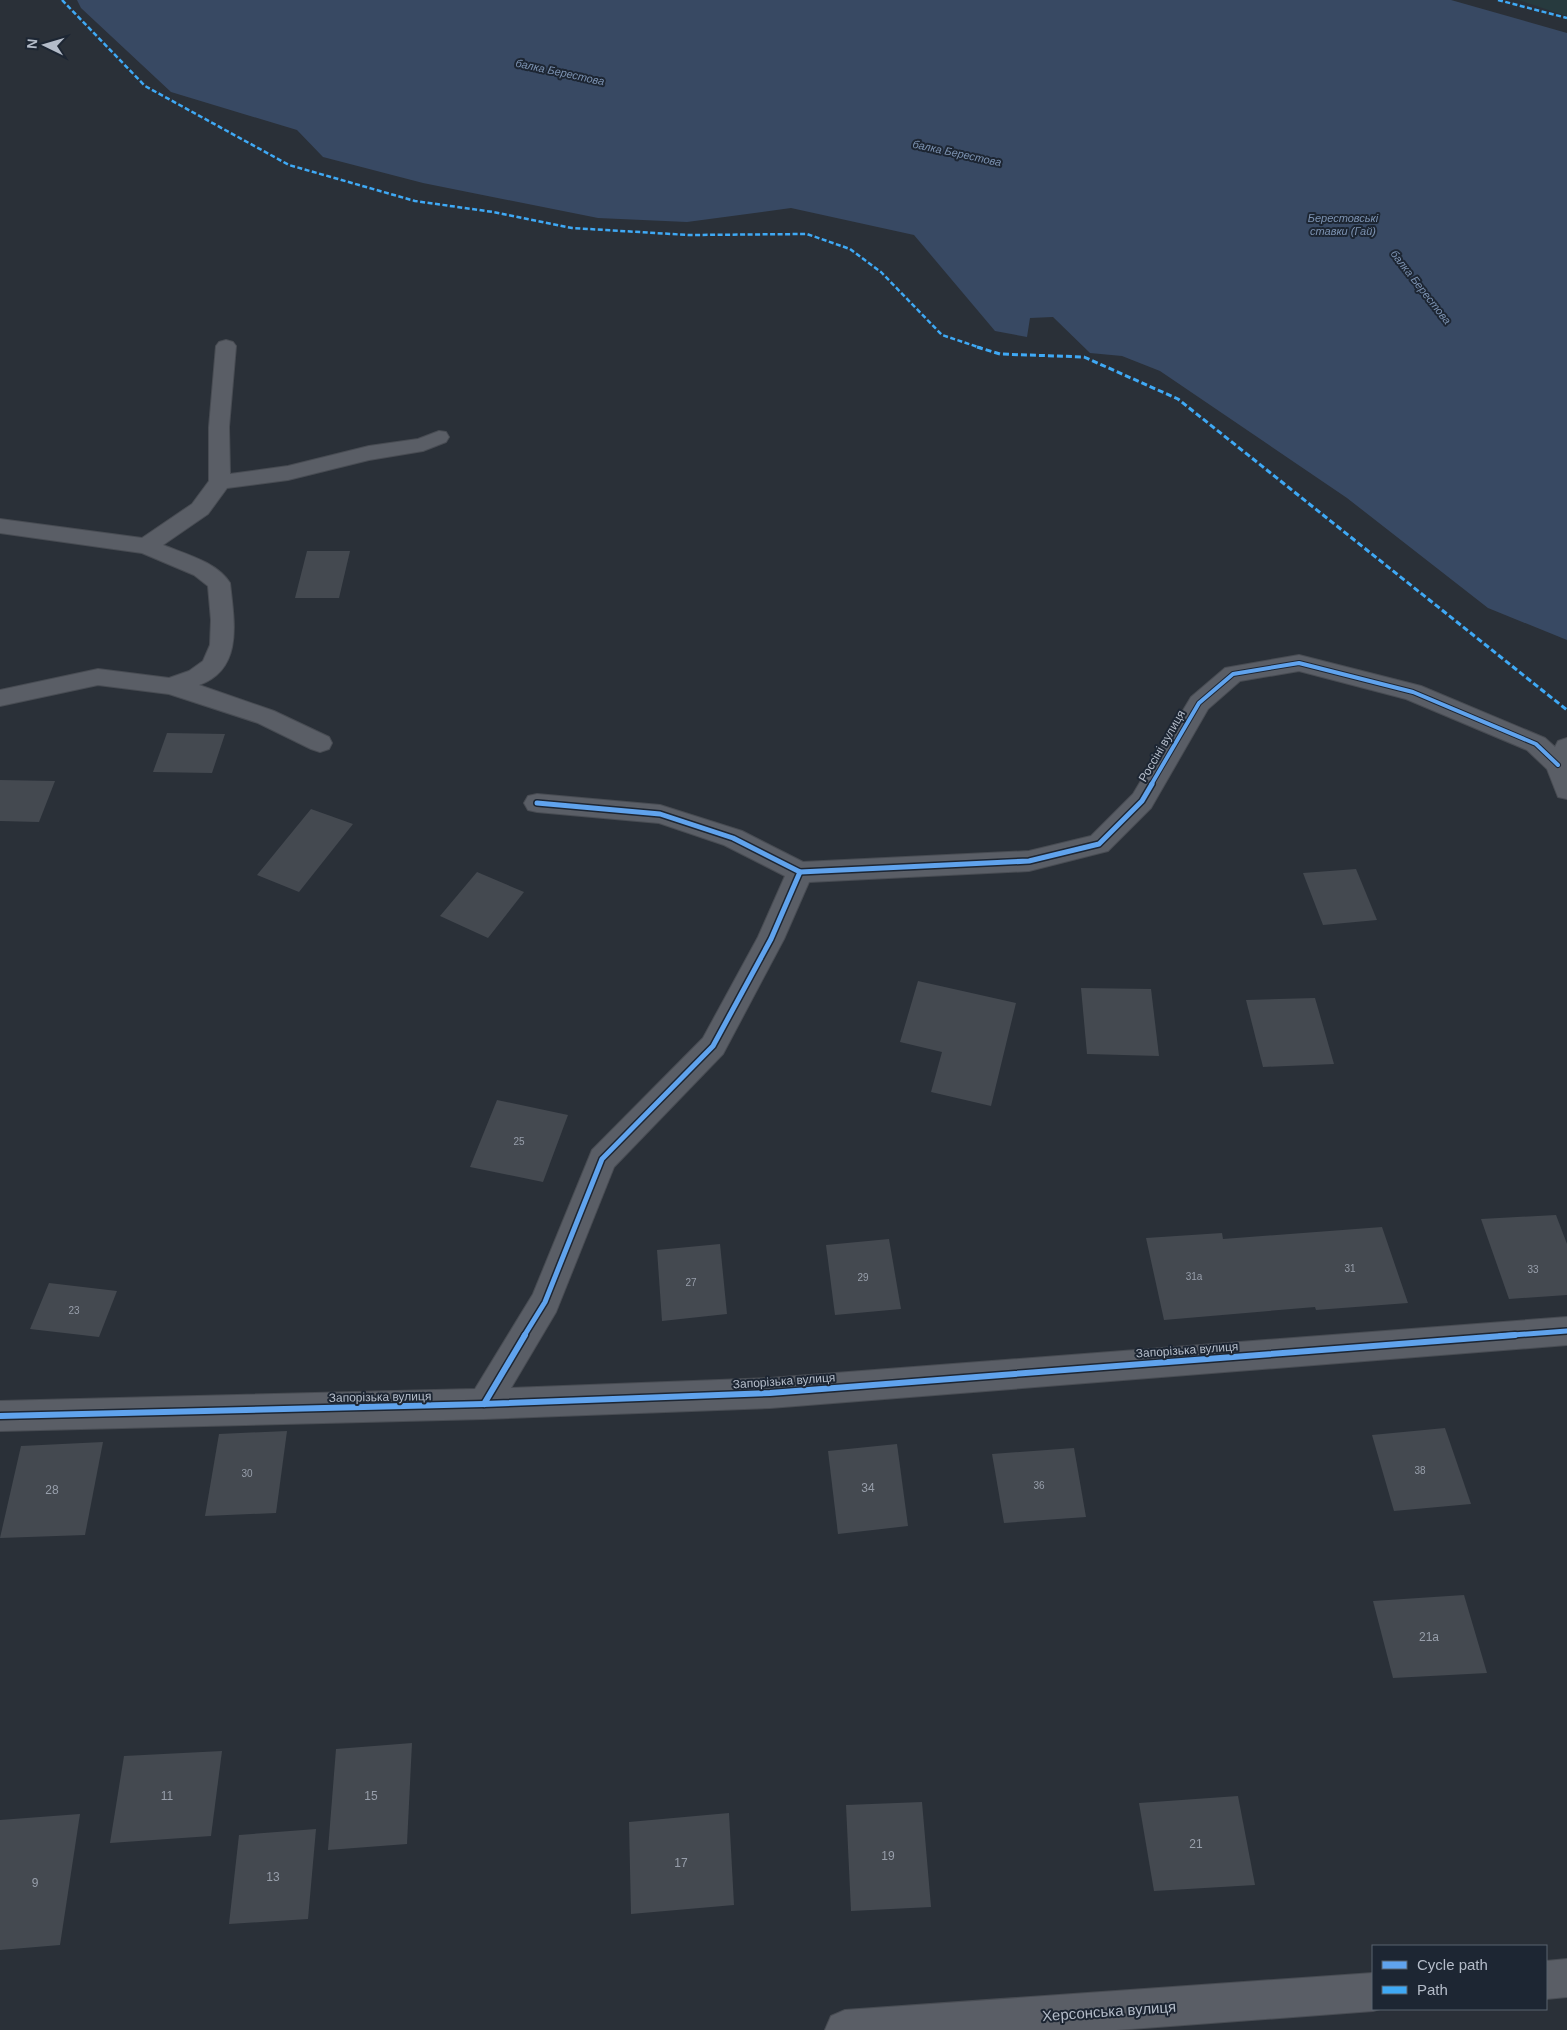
<svg xmlns="http://www.w3.org/2000/svg" width="1567" height="2030" viewBox="0 0 1567 2030" font-family="Helvetica,sans-serif">
	<rect width="100%" height="100%" fill="#2a3038"/>
	<path fill="#273a3e" d="M1518,0H1567V16Z"/>
	<path fill="#384963" d="M77,0H1451L1567,33V640L1488,608L1347,498L1160,371L1122,356L1090,353L1053,317L1030,318L1027,337L995,331L914,235L791,208L687,222L598,218L423,183L323,157L297,130L171,92L81,8Z"/>
	<g fill="#444950">
		<path d="M307,551H350L339,598H295Z"/>
		<path d="M167,733L225,734L212,773L153,772Z"/>
		<path d="M0,780L55,781L39,822L0,821Z"/>
		<path d="M311,809L353,824L299,892L257,875Z"/>
		<path d="M1356,869L1377,920L1323,925L1303,873Z"/>
		<path d="M477,872L524,892L488,938L440,916Z"/>
		<path d="M918,981L1016,1003L991,1106L931,1092L942,1052L900,1042Z"/>
		<path d="M1081,988L1151,989L1159,1056L1087,1054Z"/>
		<path d="M1315,998L1334,1064L1263,1067L1246,1000Z"/>
		<path d="M497,1100L568,1115L543,1182L470,1167Z"/>
		<path d="M1556,1215L1567,1244V1295L1509,1299L1481,1219Z"/>
		<path d="M1382,1227L1408,1303L1316,1310L1315,1307L1164,1320L1146,1238L1222,1233L1223,1239Z"/>
		<path d="M889,1239L901,1309L835,1315L826,1245Z"/>
		<path d="M720,1244L727,1314L662,1321L657,1250Z"/>
		<path d="M49,1283L117,1291L99,1337L30,1329Z"/>
		<path d="M1445,1428L1471,1504L1394,1511L1372,1435Z"/>
		<path d="M287,1431L276,1513L205,1516L219,1434Z"/>
		<path d="M103,1442L85,1535L0,1538L21,1446Z"/>
		<path d="M897,1444L908,1526L838,1534L828,1451Z"/>
		<path d="M1074,1448L1086,1517L1004,1523L992,1454Z"/>
		<path d="M1464,1595L1487,1673L1393,1678L1373,1601Z"/>
		<path d="M412,1743L407,1844L328,1850L336,1749Z"/>
		<path d="M222,1751L211,1836L110,1843L124,1756Z"/>
		<path d="M1238,1796L1255,1885L1154,1891L1139,1803Z"/>
		<path d="M922,1802L931,1907L851,1911L846,1805Z"/>
		<path d="M729,1813L734,1905L631,1914L629,1822Z"/>
		<path d="M80,1814L60,1945L0,1950V1820Z"/>
		<path d="M316,1829L308,1919L229,1924L239,1835Z"/>
	</g>
	<g fill="none" stroke-linecap="round" stroke-linejoin="round">
		<g stroke="#484c53" stroke-width="2">
			<g id="minor">
				<path d="M226,340L233,342L236,346L229,427L230,474L288,466L369,446L418,439L439,431L446,432L449,437L446,442L423,451L369,460L288,480L227,488L208,514L163,545C185,554 217,562 230,583C234,621 244,669 199,685L274,711L329,737L332,743L329,749L320,752L311,749L258,723L169,694L98,685L0,706V690L98,669L169,678L189,671L203,661L210,645L211,620L208,586L194,575L142,553L0,533V519L142,538L192,504L209,481V427L216,346L219,342Z"/>
				<path d="M1299,655L1421,686L1545,738L1555,747L1558,741L1567,738V799L1558,797L1547,769L1527,750L1406,699L1299,671L1240,681L1208,709L1151,808L1108,851L1029,871L809,882L784,939L723,1054L614,1167L556,1312L511,1388L770,1378L1567,1317V1345L770,1408L484,1419L0,1431V1401L475,1389L533,1294L592,1150L703,1038L758,937L785,876L724,845L659,823L537,812L528,810L524,803L528,796L537,794L660,805L742,831L803,862L1029,851L1091,836L1133,794L1191,697L1225,668Z"/>
				<path d="M1567,1959V1997L1546,1999V1961Z"/>
				<path d="M1373,1973V2009H1380L1373,2011L1117,2030H825L831,2016L845,2010Z"/>
			</g>
		</g>
		<use href="#minor" fill="#5a5e66" fill-rule="evenodd"/>
		<g stroke="#3fa9f5" stroke-width="2.5" stroke-dasharray="5 2.5" stroke-linecap="butt">
			<path d="M62,0L145,86L289,165L415,201L493,212L572,228L688,235L807,234L850,249L881,272L942,335L981,348"/>
			<path d="M1498,0L1567,18"/>
		</g>
		<path stroke="#3fa9f5" stroke-width="3" stroke-dasharray="6 3" stroke-linecap="butt" d="M977,347L1000,354L1084,357L1178,399L1567,710"/>
		<g stroke="#1d2633" stroke-width="6">
			<path id="cycleway-far2" d="M1151,785L1199,703L1233,674L1299,663L1413,692L1536,744L1558,765"/>
		</g>
		<g stroke="#1d2633" stroke-width="8">
			<g id="cycleway-far1">
				<path d="M800,872L1029,861L1099,844L1142,801L1152,784"/>
				<path d="M524,1336L545,1302L602,1159L713,1046L771,939L800,872L733,838L660,814L537,803"/>
				<path d="M1499,1336L1567,1331"/>
			</g>
		</g>
		<g stroke="#1d2633" stroke-width="9">
			<g id="cycleway">
				<path d="M484,1404L525,1335"/>
				<path d="M0,1416L484,1404L770,1393L1515,1335"/>
			</g>
		</g>
		<use href="#cycleway-far2" stroke="#60a3ed" stroke-width="4"/>
		<use href="#cycleway-far1" stroke="#60a3ed" stroke-width="5"/>
		<use href="#cycleway" stroke="#60a3ed" stroke-width="6"/>
	</g>
	<g text-anchor="middle" dominant-baseline="central" stroke-width="4" stroke-linejoin="round" paint-order="stroke">
		<g font-size="10" fill="#989fab">
			<text x="519" y="1141">25</text>
			<text x="1350" y="1268">31</text>
			<text x="1533" y="1269">33</text>
			<text x="1194" y="1276">31а</text>
			<text x="863" y="1277">29</text>
			<text x="691" y="1282">27</text>
			<text x="74" y="1310">23</text>
			<text x="1420" y="1470">38</text>
			<text x="247" y="1473">30</text>
			<text x="1039" y="1485">36</text>
		</g>
		<g font-size="11" font-style="italic" fill="#7c92b1" stroke="#1d2633">
			<text transform="translate(560 72) rotate(12)">балка Берестова</text>
			<text transform="translate(957 153) rotate(12)">балка Берестова</text>
			<text x="1343" y="218">Берестовські<tspan x="1343" dy="13">ставки (Гай)</tspan></text>
			<text transform="translate(1421 287) rotate(52)">балка Берестова</text>
		</g>
		<g font-size="12" fill="#b4bcc9" stroke="#1d2633">
			<text transform="translate(1162 746) rotate(-60)">Россіні вулиця</text>
			<text transform="translate(1187 1350) rotate(-4)">Запорізька вулиця</text>
			<text transform="translate(784 1381) rotate(-4)">Запорізька вулиця</text>
			<text transform="translate(380 1397) rotate(-1)">Запорізька вулиця</text>
		</g>
		<g font-size="12" fill="#989fab">
			<text x="868" y="1488">34</text>
			<text x="52" y="1490">28</text>
			<text x="1429" y="1637">21а</text>
			<text x="167" y="1796">11</text>
			<text x="371" y="1796">15</text>
			<text x="1196" y="1844">21</text>
			<text x="888" y="1856">19</text>
			<text x="681" y="1863">17</text>
			<text x="273" y="1877">13</text>
			<text x="35" y="1883">9</text>
		</g>
		<g font-size="15" fill="#b4bcc9" stroke="#1d2633">
			<text transform="translate(1109 2011) rotate(-4)">Херсонська вулиця</text>
		</g>
	</g>
	<rect x="1372" y="1945" width="175" height="65" fill="#1d2633" stroke="#59626f"/>
	<rect x="1382" y="1961" width="25" height="8" fill="#60a3ed" stroke="#59626f"/>
	<text x="1417" y="1970" font-size="15" fill="#b4bcc9">Cycle path</text>
	<rect x="1382" y="1986" width="25" height="8" fill="#3fa9f5" stroke="#59626f"/>
	<text x="1417" y="1995" font-size="15" fill="#b4bcc9">Path</text>
	<g transform="translate(45 45) rotate(275)" stroke="#1d2633" stroke-width="4" paint-order="stroke">
	<path d="M0-4L9 19L0 12L-9 19Z" fill="#b4bcc9"/>
	<text y="-8" font-size="14" font-weight="bold" text-anchor="middle" fill="#b4bcc9">N</text>
	</g>
</svg>
